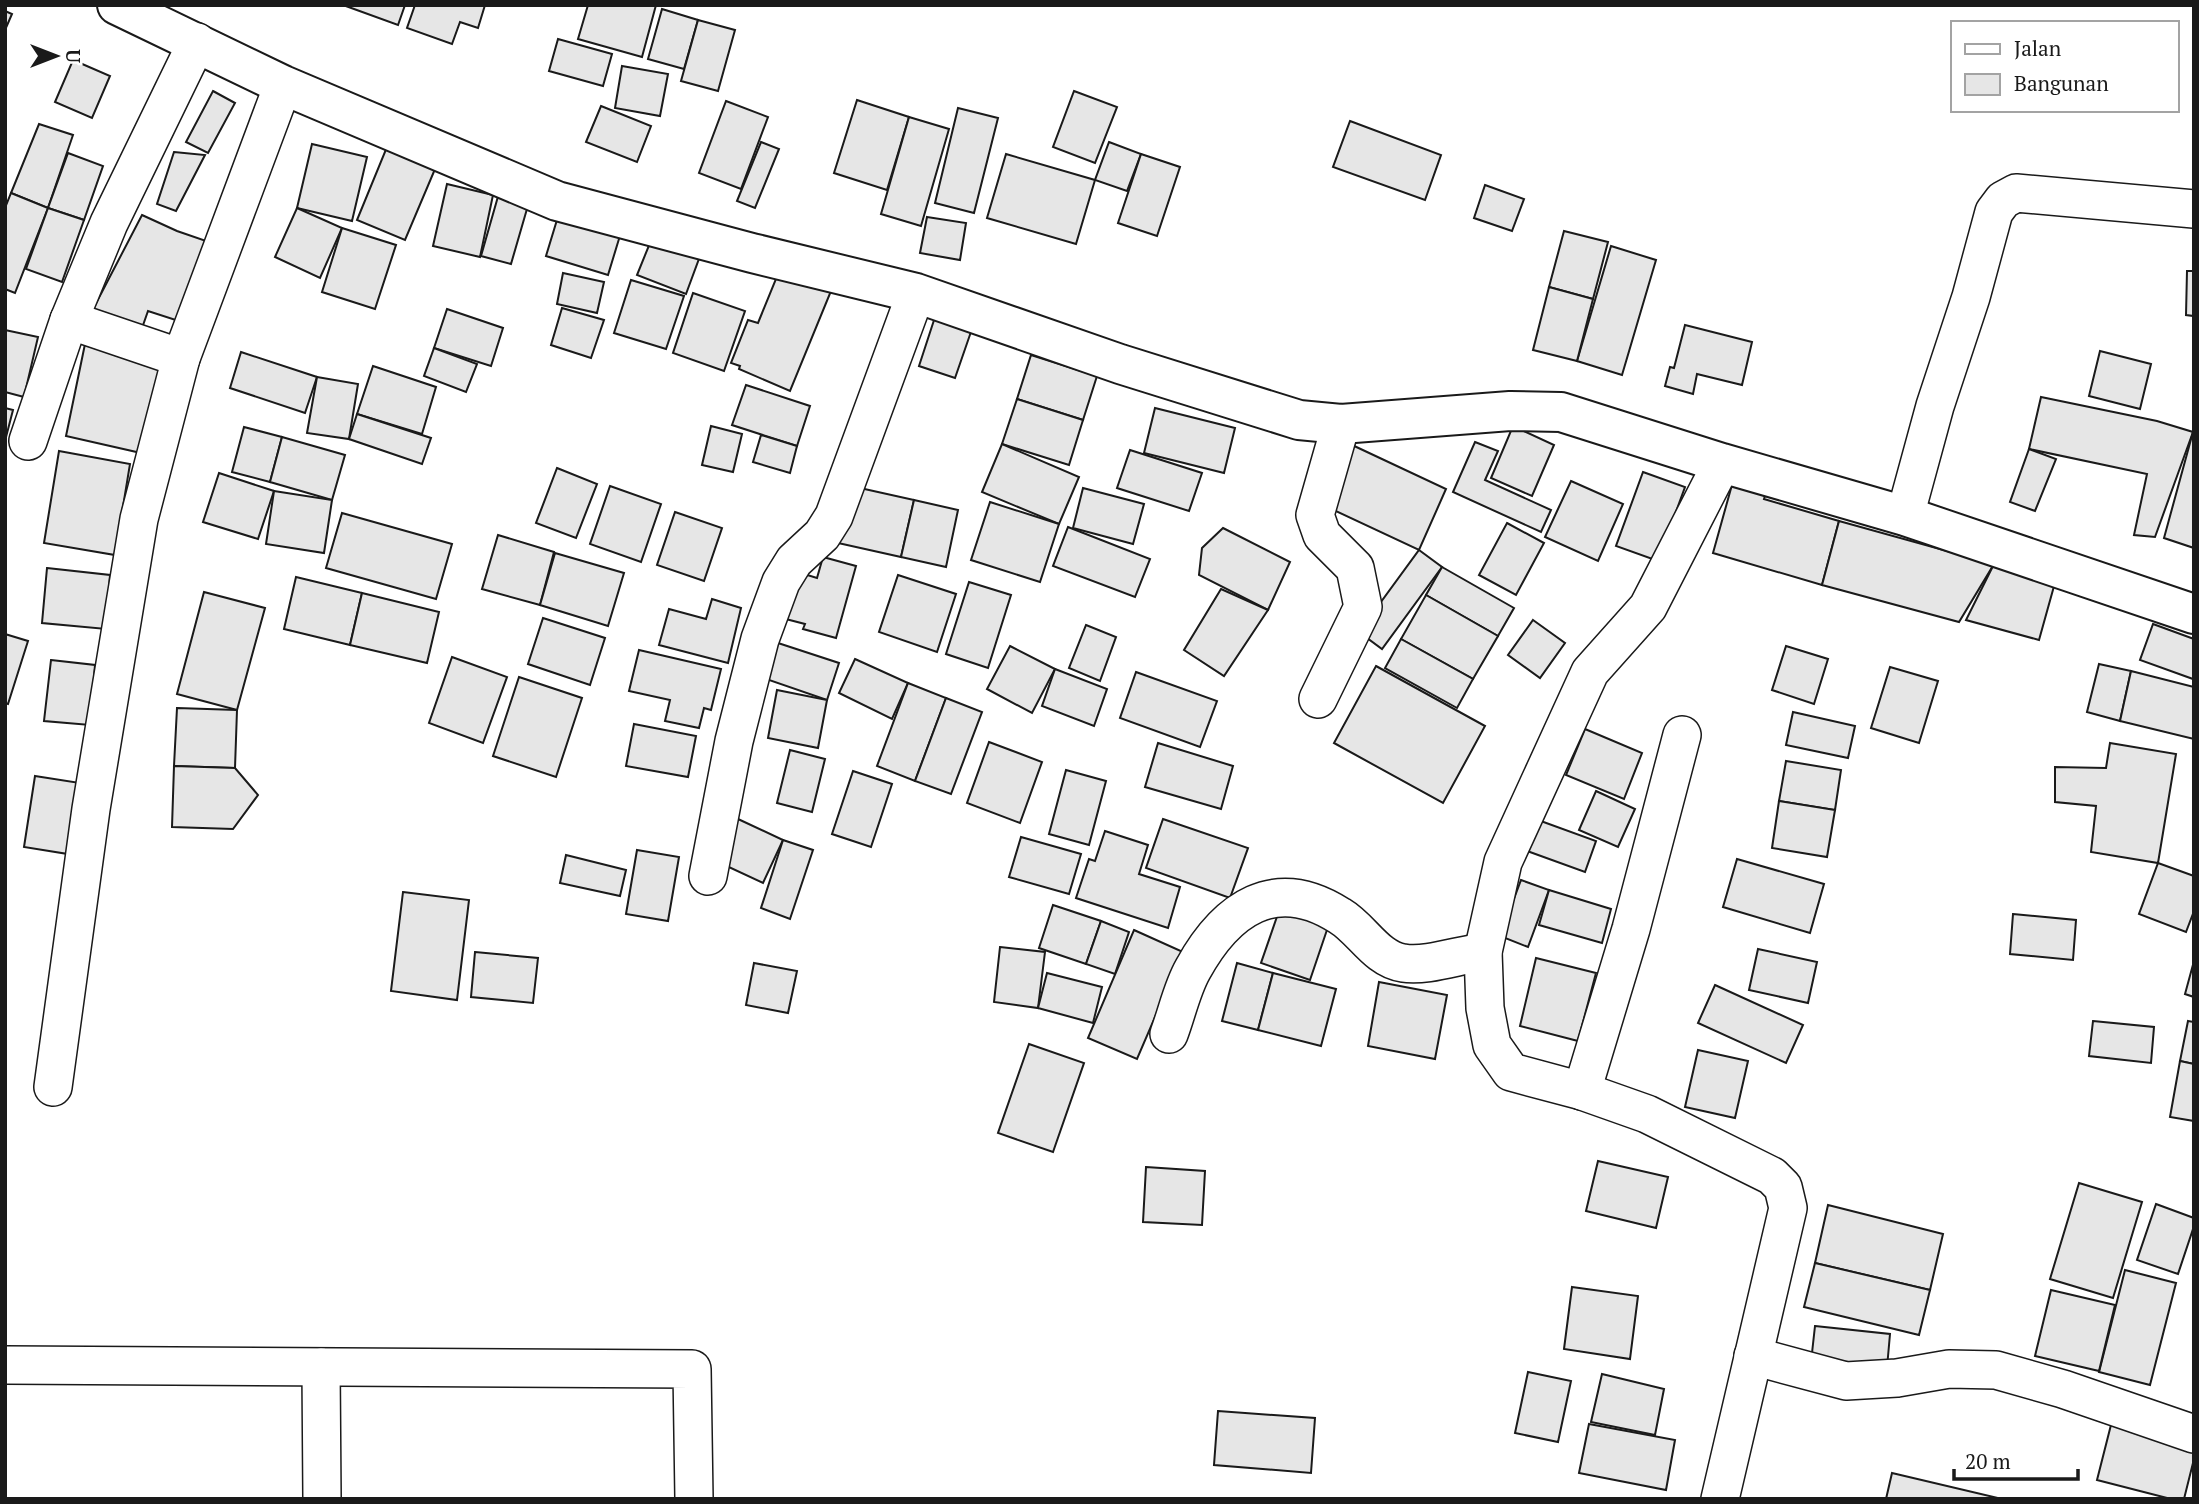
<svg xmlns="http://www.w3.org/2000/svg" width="2199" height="1504" viewBox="0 0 2199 1504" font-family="'PT Serif',serif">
	<rect width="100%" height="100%" fill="#fff"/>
	<g fill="#e6e6e6" stroke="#1a1a1a" stroke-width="2">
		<path d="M343,5H405L398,25Z"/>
		<path d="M415,5H485L478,28L460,22L452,44L407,28Z"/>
		<path d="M588,5H656L642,57L578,39Z"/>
		<path d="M662,9L698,20L684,69L648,59Z"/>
		<path d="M5,11L12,14L5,30Z"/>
		<path d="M698,20L735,30L718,91L681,81Z"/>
		<path d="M558,39L612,54L603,86L549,71Z"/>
		<path d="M73,60L110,76L92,118L55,102Z"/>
		<path d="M622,66L668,74L660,116L615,108Z"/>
		<path d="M213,91L235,103L208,153L186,142Z"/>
		<path d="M1074,91L1117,107L1095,163L1053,147Z"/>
		<path d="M857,100L909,117L887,190L834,173Z"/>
		<path d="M726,101L768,117L741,189L699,173Z"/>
		<path d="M601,106L651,126L637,162L586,142Z"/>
		<path d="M958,108L998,118L974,213L935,203Z"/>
		<path d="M909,117L949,129L921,226L881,214Z"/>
		<path d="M1350,121L1441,155L1425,200L1333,167Z"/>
		<path d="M39,124L73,135L48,208L11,193Z"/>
		<path d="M389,142L438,162L405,240L357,220Z"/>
		<path d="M761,142L779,149L755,208L737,201Z"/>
		<path d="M1109,142L1141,154L1127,191L1095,180Z"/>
		<path d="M312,144L367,157L352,221L297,208Z"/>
		<path d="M174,152L205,155L176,211L157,204Z"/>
		<path d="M68,153L103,166L84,220L48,208Z"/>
		<path d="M1006,154L1095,180L1076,244L987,218Z"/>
		<path d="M1141,154L1180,167L1157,236L1118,223Z"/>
		<path d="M447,184L493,195L480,257L433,246Z"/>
		<path d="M1485,185L1524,199L1512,231L1474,218Z"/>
		<path d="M11,193L48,208L15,293L5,289V208Z"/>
		<path d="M499,193L529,202L511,264L481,256Z"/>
		<path d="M48,208L84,220L62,282L26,269Z"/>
		<path d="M297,208L342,228L320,278L275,257Z"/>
		<path d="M560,210L622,229L608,275L546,256Z"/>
		<path d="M142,215L177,231L215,244L188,324L148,311L141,331L91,313Z"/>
		<path d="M927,217L966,223L960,260L920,253Z"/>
		<path d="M342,228L396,245L375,309L322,292Z"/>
		<path d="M1564,231L1608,242L1593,299L1549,287Z"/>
		<path d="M652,238L700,256L686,294L637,275Z"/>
		<path d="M1611,246L1656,260L1622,375L1577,361Z"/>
		<path d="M780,269L831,291L790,391L739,369L740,366L731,363L748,320L758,323Z"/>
		<path d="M2187,271H2194V316L2186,315Z"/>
		<path d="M563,273L604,282L597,313L557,304Z"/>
		<path d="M631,280L684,296L666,349L614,333Z"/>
		<path d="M1549,287L1593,299L1577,361L1533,350Z"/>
		<path d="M693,293L745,311L724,371L673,353Z"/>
		<path d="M562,308L604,320L591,358L551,345Z"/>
		<path d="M447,309L503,328L491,366L434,348Z"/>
		<path d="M936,314L973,326L955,378L919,366Z"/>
		<path d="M1685,325L1752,342L1742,385L1697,374L1693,394L1665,386L1670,367L1674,368Z"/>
		<path d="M5,330L38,337L24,397L5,392Z"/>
		<path d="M85,344L161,361L141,453L66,436Z"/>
		<path d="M434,348L477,364L466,392L424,376Z"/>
		<path d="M2100,351L2151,364L2140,409L2089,396Z"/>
		<path d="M241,352L317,377L305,413L230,388Z"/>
		<path d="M1031,355L1097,376L1083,420L1017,399Z"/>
		<path d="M373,366L436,387L422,434L357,414Z"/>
		<path d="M317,377L358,384L349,439L307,433Z"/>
		<path d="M746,385L810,406L797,446L732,425Z"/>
		<path d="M2041,397L2157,421L2193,432L2155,537L2134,535L2147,474L2029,449Z"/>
		<path d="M1017,399L1083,420L1069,465L1002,444Z"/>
		<path d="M5,408L13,410L5,441Z"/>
		<path d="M1155,408L1235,428L1224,473L1144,453Z"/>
		<path d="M357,414L431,438L422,464L349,439Z"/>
		<path d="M711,426L742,434L733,472L702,465Z"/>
		<path d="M1513,426L1554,445L1532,496L1491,478Z"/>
		<path d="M244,427L282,437L270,482L232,472Z"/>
		<path d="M2193,432H2194V548L2164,538Z"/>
		<path d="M761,435L797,446L790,473L753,462Z"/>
		<path d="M282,437L345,455L332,500L270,482Z"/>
		<path d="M1475,442L1498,451L1485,480L1551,510L1541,532L1453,492Z"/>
		<path d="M1002,444L1079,477L1059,524L982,492Z"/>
		<path d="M1350,444L1446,489L1419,550L1323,505Z"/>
		<path d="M2029,449L2056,459L2035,511L2010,502Z"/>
		<path d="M1130,450L1202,473L1189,511L1117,488Z"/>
		<path d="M59,451L130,464L115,555L44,543Z"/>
		<path d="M557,468L597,484L576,538L536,523Z"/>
		<path d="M1643,472L1685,487L1658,561L1616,546Z"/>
		<path d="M219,473L274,491L258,539L203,522Z"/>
		<path d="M1735,474L1769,484L1764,499L1839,521L1822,585L1713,553Z"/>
		<path d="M1571,481L1623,504L1598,561L1545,537Z"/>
		<path d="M610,486L661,504L641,562L590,544Z"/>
		<path d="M851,486L914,500L901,557L838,543Z"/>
		<path d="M1083,488L1144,504L1133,544L1073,528Z"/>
		<path d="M274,491L332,500L324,553L266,544Z"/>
		<path d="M914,500L958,510L946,567L901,557Z"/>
		<path d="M990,502L1059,524L1040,582L971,560Z"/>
		<path d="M675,512L722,528L704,581L657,565Z"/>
		<path d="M342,513L452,544L436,599L326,568Z"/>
		<path d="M1839,521L1994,564L1959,622L1822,585Z"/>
		<path d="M1507,523L1544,543L1516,595L1479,575Z"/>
		<path d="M1068,527L1150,559L1135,597L1053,566Z"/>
		<path d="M1223,528L1290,562L1268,610L1199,575L1202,548Z"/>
		<path d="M498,535L554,552L540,605L482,589Z"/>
		<path d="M1419,550L1442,567L1382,649L1359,632Z"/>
		<path d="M555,553L624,573L608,626L540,605Z"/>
		<path d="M823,557L856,566L836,638L803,629L805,624L778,617L791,570L817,578Z"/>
		<path d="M1994,564L2056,579L2039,640L1966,620Z"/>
		<path d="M1442,567L1514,608L1498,636L1426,595Z"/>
		<path d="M47,568L110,575L106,629L42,623Z"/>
		<path d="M898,575L956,594L937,652L879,632Z"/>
		<path d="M296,577L362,593L350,645L284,629Z"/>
		<path d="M969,582L1011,595L988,668L946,654Z"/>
		<path d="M1221,589L1268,610L1224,676L1184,650Z"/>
		<path d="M204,592L265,608L237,710L177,694Z"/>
		<path d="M362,593L439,612L427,663L350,645Z"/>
		<path d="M1426,595L1498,636L1473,679L1401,639Z"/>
		<path d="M712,599L741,608L728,663L659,645L669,609L706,619Z"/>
		<path d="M543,618L605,638L590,685L528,664Z"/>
		<path d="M1533,620L1565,643L1540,678L1508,655Z"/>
		<path d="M2153,624L2194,639L2193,679L2140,660Z"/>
		<path d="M1086,625L1116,637L1100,681L1069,668Z"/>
		<path d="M5,634L28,641L8,704L5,703Z"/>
		<path d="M1401,639L1473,679L1457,708L1385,668Z"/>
		<path d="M778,643L839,663L827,700L766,679Z"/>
		<path d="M1010,646L1055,669L1032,713L987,689Z"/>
		<path d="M1786,646L1828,659L1814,704L1772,690Z"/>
		<path d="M639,650L721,669L711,710L704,708L699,728L665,721L670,700L629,691Z"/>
		<path d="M452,657L507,677L483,743L429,723Z"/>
		<path d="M855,659L908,683L892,719L839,693Z"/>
		<path d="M51,660L95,665L90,725L44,721Z"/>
		<path d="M2099,664L2131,671L2120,721L2087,712Z"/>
		<path d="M1376,666L1485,726L1443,803L1334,743Z"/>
		<path d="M1890,667L1938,681L1919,743L1871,728Z"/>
		<path d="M1055,669L1107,689L1094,726L1042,706Z"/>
		<path d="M2131,671L2194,687V739L2120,721Z"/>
		<path d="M1136,672L1217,701L1200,747L1120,718Z"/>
		<path d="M519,677L582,698L556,777L493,756Z"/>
		<path d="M908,683L946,698L915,781L877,766Z"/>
		<path d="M777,690L827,700L818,748L768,738Z"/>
		<path d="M946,698L982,712L951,794L915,781Z"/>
		<path d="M177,708L237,710L235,768L174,766Z"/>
		<path d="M1793,712L1855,726L1848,758L1786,745Z"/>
		<path d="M634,724L696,736L688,777L626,766Z"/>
		<path d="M1585,729L1642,753L1624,799L1566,775Z"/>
		<path d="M989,742L1042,762L1020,823L967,803Z"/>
		<path d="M1158,743L1233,766L1221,809L1145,787Z"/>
		<path d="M2110,743L2176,754L2158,863L2091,852L2096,806L2055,802V767L2106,768Z"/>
		<path d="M790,750L825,759L812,812L777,803Z"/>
		<path d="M1786,761L1841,770L1835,810L1779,801Z"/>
		<path d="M174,766L235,768L258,795L233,829L172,827Z"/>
		<path d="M1066,770L1106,781L1089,845L1049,834Z"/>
		<path d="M853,771L892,784L871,847L832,834Z"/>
		<path d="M35,776L80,783L68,854L24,847Z"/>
		<path d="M1596,791L1635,809L1618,847L1579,830Z"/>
		<path d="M1779,801L1835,810L1827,857L1772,848Z"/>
		<path d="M1527,816L1596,841L1585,872L1516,847Z"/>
		<path d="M738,819L783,840L763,883L718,862Z"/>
		<path d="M1163,819L1248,848L1230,898L1146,868Z"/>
		<path d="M1105,831L1148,845L1139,874L1180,887L1168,928L1076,898L1089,859L1095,861Z"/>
		<path d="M1021,837L1081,854L1069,894L1009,877Z"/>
		<path d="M783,840L813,850L790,919L761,908Z"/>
		<path d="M637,850L679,857L668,921L626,914Z"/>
		<path d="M566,855L626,870L620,896L560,883Z"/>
		<path d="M1737,859L1824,884L1810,933L1723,907Z"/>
		<path d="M2158,863L2194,876V911L2186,932L2139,914Z"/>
		<path d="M1521,880L1549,890L1528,947L1500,936Z"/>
		<path d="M1549,890L1611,909L1602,943L1539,925Z"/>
		<path d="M403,892L469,900L457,1000L391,991Z"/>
		<path d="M1053,905L1101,921L1086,964L1039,948Z"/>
		<path d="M1281,905L1330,921L1310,980L1261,963Z"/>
		<path d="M2013,914L2076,920L2073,960L2010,954Z"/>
		<path d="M1101,921L1129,932L1115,974L1086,964Z"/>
		<path d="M1134,930L1183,952L1137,1059L1088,1038Z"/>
		<path d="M1000,947L1045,952L1038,1008L994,1002Z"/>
		<path d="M1758,949L1817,962L1808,1003L1749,990Z"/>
		<path d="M475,952L538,958L533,1003L471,997Z"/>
		<path d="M1536,958L1596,973L1578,1041L1520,1026Z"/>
		<path d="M2194,961V997L2185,994Z"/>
		<path d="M754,963L797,971L788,1013L746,1005Z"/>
		<path d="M1237,963L1273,973L1258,1030L1222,1021Z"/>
		<path d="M1047,973L1102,987L1093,1023L1038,1008Z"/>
		<path d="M1273,973L1336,989L1321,1046L1258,1030Z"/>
		<path d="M1379,982L1447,995L1435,1059L1368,1046Z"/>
		<path d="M1715,985L1803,1025L1786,1063L1698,1023Z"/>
		<path d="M2093,1021L2154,1027L2151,1063L2089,1056Z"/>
		<path d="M2188,1021L2194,1022V1064L2180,1061Z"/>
		<path d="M1029,1044L1084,1063L1053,1152L998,1133Z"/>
		<path d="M1698,1050L1748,1061L1735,1118L1685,1107Z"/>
		<path d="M2180,1061L2194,1064V1121L2170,1117Z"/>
		<path d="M1598,1161L1668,1177L1656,1228L1586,1211Z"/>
		<path d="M1146,1167L1205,1171L1202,1225L1143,1222Z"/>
		<path d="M2079,1183L2142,1202L2113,1298L2050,1279Z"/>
		<path d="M2156,1204L2194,1218V1226L2178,1274L2137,1260Z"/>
		<path d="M1828,1205L1943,1234L1930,1290L1815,1263Z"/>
		<path d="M1815,1263L1930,1290L1919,1335L1804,1307Z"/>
		<path d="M2125,1270L2176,1283L2150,1385L2099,1372Z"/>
		<path d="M1572,1287L1638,1296L1630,1359L1564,1349Z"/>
		<path d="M2051,1290L2115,1305L2099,1371L2035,1356Z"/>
		<path d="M1815,1326L1890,1334L1886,1379L1810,1371Z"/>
		<path d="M1528,1372L1571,1381L1558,1442L1515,1433Z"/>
		<path d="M1602,1374L1664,1389L1655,1435L1591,1422Z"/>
		<path d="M1218,1411L1315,1418L1311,1473L1214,1465Z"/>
		<path d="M2114,1413L2194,1434V1459L2184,1499H2171L2097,1480Z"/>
		<path d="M1589,1424L1675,1440L1666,1490L1579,1473Z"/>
		<path d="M1892,1473L1998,1498V1499H1886Z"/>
	</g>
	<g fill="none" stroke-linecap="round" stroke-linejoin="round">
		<g stroke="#1a1a1a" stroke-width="40">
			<g id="street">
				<path d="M69,320L181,358"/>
				<path d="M28,441L69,320L109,223L197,42"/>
				<path d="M1905,516L1935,406L1971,297L1994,212L2003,200L2016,193L2194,209"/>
				<path d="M1318,699L1363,607L1355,568L1322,535L1315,515L1341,424"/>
				<path d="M708,876L734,741L760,639L781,582L794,561L822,535L834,516L916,293"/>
				<path d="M1169,1034C1177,1013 1182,988 1193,969C1226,909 1275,874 1340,916C1362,929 1376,959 1403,963C1426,967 1459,955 1483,952"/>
				<path d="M53,1087L91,809L139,519L181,358L283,85"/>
				<path d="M1582,1091L1631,929L1682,735"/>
				<path d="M1753,1356L1846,1381L1897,1378L1949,1369L1996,1370L2063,1389L2194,1434"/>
				<path d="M5,1365L692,1369L694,1499"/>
				<path d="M321,1367L322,1499"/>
				<path d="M1720,1499L1788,1208L1783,1187L1772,1176L1647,1114L1582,1091L1511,1072L1492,1045L1485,1008L1483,952L1503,862L1590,672L1648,607L1722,463"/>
			</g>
		</g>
		<g stroke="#1a1a1a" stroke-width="42">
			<path id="secondary" d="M117,5L283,85L557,201L752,253L916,293L1120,364L1299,420L1341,424L1510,411L1561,412L1722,463L1905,516L2194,614"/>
		</g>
		<use href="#street" stroke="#fff" stroke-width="37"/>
		<use href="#secondary" stroke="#fff" stroke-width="38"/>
	</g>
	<rect width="2199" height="1504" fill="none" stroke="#1a1a1a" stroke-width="14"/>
	<rect x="1951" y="21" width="228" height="91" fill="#ffffff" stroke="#a3a3a3" stroke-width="2"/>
	<rect x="1965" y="44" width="35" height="10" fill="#ffffff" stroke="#a3a3a3" stroke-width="2"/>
	<text x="2014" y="56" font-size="21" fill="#1a1a1a">Jalan</text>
	<rect x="1965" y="74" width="35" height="21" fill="#e6e6e6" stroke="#a3a3a3" stroke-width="2"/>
	<text x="2014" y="91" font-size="21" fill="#1a1a1a">Bangunan</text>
	<g transform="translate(56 56) rotate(90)" stroke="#ffffff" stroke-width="5" paint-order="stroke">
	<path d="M0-5L12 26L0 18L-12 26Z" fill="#1a1a1a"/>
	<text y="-10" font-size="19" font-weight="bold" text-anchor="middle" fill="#1a1a1a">U</text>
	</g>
	<path d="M1954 1469v10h124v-10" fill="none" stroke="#1a1a1a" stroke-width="3.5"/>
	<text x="1965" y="1469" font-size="21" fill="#1a1a1a" stroke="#ffffff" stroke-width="5" paint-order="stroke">20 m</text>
</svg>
